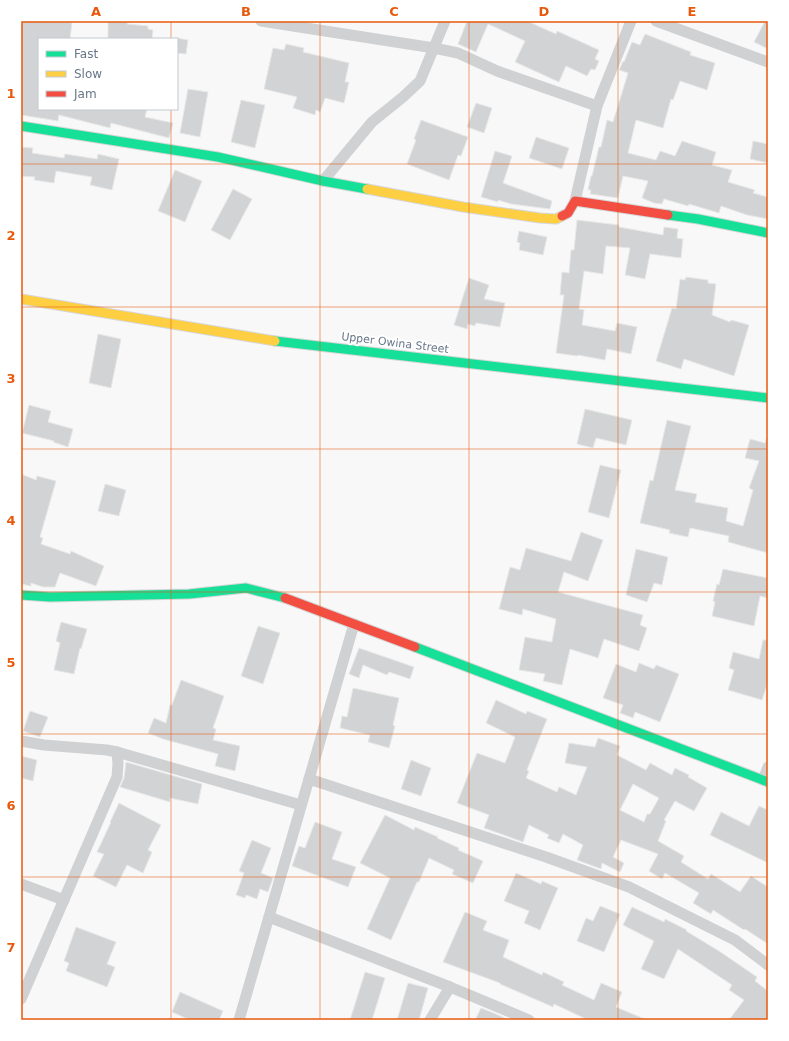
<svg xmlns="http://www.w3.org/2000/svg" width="789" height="1041" viewBox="0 0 789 1041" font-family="'DejaVu Sans',sans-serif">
	<rect width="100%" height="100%" fill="#f8f8f8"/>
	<g fill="#d2d3d4" stroke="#e8e8e8" fill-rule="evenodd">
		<path d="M21,21L72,22L70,39H39V109H147L145,117L173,123L169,138L111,123L110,128L59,115L58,121L21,115Z"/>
		<path d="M108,21H128L127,24L148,26V29L153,30L152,39H108Z"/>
		<path d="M467,21H527L556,34L557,31L599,50L595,59L599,61L595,70L591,69L587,76L566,66L559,82L515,62L525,41L488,24L476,52L458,44Z"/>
		<path d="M765,21H768V49L754,42Z"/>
		<path d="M645,34L691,52L690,55L715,63L707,90L680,81L673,100L671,99L663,128L636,120L628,153L656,160L660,151L675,156L682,141L716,152L712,165L732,170L728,182L755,190L753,193L768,197V219L747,215L721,206L719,213L689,204L688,206L664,199L662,204L654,203L642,198L648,181L623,176L618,198L590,194L591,190H588L591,176H592L599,147H601L607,120L613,122L628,73L619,70L623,61L624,62L632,42L640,45Z"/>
		<path d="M177,38L188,40L186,54L177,53Z"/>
		<path d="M286,44L304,48L303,52L349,63L345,82H349L344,103L325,98L320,112L316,110L315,115L293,108L297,97L264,89L273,48L284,50Z"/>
		<path d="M188,89L208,92L200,137L180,133Z"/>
		<path d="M241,100L265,105L255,148L231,142Z"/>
		<path d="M476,103L492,108L484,133L467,127Z"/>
		<path d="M421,120L468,137L461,156L458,155L449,180L407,164L416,140L414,139Z"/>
		<path d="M536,137L569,148L562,169L529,158Z"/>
		<path d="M753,141L768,144V163L750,159Z"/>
		<path d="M21,147L33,148L32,153L64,158L65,154L97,159L98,154L119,159L112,190L90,185L92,177L56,171L54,183L34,180L35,177L21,176Z"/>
		<path d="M495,151L512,156L503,183L552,201L550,209L511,204L498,200V202L481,197Z"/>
		<path d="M175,170L202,181L185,222L158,211Z"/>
		<path d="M233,189L252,199L230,240L211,230Z"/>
		<path d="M577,220L619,225V227L663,235L664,227L678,229L677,238L683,239L681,258L650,254L645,279L625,275L630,248L606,246L603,274L584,271L579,309L584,310L582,325L615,331L617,323L637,327L631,354L607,349L605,360L578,355L577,356L556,353L564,295H560L562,272L569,273L571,250H574Z"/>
		<path d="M519,231L547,237L543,255L519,250L520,243L517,242Z"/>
		<path d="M686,277L708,280V283L716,284L712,315L730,322L731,320L749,325L734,376L684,359L681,369L656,361L672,308L676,309L680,279L685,280Z"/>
		<path d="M469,278L489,285L484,299L505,303L500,327L476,323L475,326L468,324L467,329L454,325Z"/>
		<path d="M98,334L121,339L111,388L89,383Z"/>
		<path d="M29,405L51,411L48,422L73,429L68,447L53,442L54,441L22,433Z"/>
		<path d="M585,409L632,420L626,445L596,438L593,448L577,444Z"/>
		<path d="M667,420L691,426L675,490L697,494L695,502L728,508L726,521L743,526L753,490L749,488L759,461L745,458L750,439L765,443L766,439H768V553L728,542L729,536L690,528L688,537L669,533L670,530L640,523L650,480L653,481Z"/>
		<path d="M600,465L621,470L609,518L588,512Z"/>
		<path d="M21,474L36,480L37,476L56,481L40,537L43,538L41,544L70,554L71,551L104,566L96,586L60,573L55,587H43L31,583V586L21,584Z"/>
		<path d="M105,484L126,490L119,516L98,511Z"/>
		<path d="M581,532L603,540L588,581L564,572L558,592L643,615L640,625L647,628L639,651L604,639L598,658L570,649L562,685L543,681L545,674L519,670L525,637L552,642L556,619L523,609L522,615L499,609L510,567L520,570L526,548L571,561Z"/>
		<path d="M636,549L668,557L662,585L654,583L647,602L626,595Z"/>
		<path d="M723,569L768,578V598L760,596L754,626L712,616L715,602L713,601L717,584L719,585Z"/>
		<path d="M61,622L87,629L81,649L80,648L74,674L54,670L60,643L56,641Z"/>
		<path d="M258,626L280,633L263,684L241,676Z"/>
		<path d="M763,640H768V682L762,700L728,690L734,670L729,668L733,652L759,659Z"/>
		<path d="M359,648L414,667L410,679L389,672L387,675L363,665L359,678L349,674Z"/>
		<path d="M639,663L654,669L656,665L679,674L660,722L635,712L633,718L620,713L623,705L603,698L616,664L636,672Z"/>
		<path d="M181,680L224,696L213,728L216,729L213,740L240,746L235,771L215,766L218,754L163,739L148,733L154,718L166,723L170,705H172Z"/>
		<path d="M353,688L399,698L393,725L395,726L389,748L368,742L370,735L340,728L342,716L347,717Z"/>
		<path d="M496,700L526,714L527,711L547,719L527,770L529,771L526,778L557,792L559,787L576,795L587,767L565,763L569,743L595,747L598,738L620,746L617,755L646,770L650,763L672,775L675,768L689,775L688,777L707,788L694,811L675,801L664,820L666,821L658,841L684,856L681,862L708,879L711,874L740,892L751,876L768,887V944L745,929L744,930L713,910L711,914L693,903L699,893L665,873L662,879L649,871L658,854L621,840L613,857L624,863L620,872L602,863L601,869L577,860L583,845L563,834L559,843L547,838L549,835L529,825L523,842L484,828L489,815L457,803L477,753L505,763L515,737L486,723ZM633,784L659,798L650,814H647L644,822L620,810Z"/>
		<path d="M30,711L48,717L40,737L23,731Z"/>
		<path d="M21,756L37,760L33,781L21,778Z"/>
		<path d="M411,760L431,768L421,796L401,789Z"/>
		<path d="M126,762L202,784L198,804L170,798V802L120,787L124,778Z"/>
		<path d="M119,803L161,825L148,850L152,852L143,873L127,865L116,887L93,876L104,854L97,852L111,822H110Z"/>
		<path d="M759,806L768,810V863L710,835L721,812L749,826Z"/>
		<path d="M385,815L414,830L415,827L438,837L437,838L459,848L458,850L483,861L473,883L452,874L454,870L429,858L419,882H417L391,940L367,929L390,878L360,863Z"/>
		<path d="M315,822L342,832L332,859L356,867L348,887L292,866L299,846L305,848Z"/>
		<path d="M252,840L271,848L261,873L273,878L268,892L260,889L257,899L246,895L245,898L236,895L244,873L239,871Z"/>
		<path d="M516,873L541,884L542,881L558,888L540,930L524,923L529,911L504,901Z"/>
		<path d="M600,906L620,914L604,952L577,941L586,918L593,921Z"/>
		<path d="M632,907L664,922L665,919L687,930L686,931L719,951L757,977L755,981L768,991V1020H729L744,1000L729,990L732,985L678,949L664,979L641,969L654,941L623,925Z"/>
		<path d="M465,912L487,921L483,930L509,940L503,957L542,975L543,972L564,982L562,985L594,1000L601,983L622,992L616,1007L647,1020H588L554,1004L553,1007L500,984V983L443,962Z"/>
		<path d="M76,927L116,942L107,964L115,967L107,987L66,971L69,963L64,961Z"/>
		<path d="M365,972L385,978L372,1020H350Z"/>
		<path d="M408,983L428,988L419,1020H397Z"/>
		<path d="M180,992L223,1011L219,1020H190L172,1012Z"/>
		<path d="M481,1008L496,1014L509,1020H475Z"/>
	</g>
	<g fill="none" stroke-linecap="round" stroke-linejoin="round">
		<g stroke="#d5d6d7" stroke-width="11">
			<g id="fast">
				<path d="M21,126L218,157L323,181L367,189"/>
				<path d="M668,215L698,219L768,233"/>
				<path d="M275,341L768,398"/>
				<path d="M21,595L50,597L189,594L246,588L285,598"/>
				<path d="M415,647L768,782"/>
			</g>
		</g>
		<g stroke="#d5d6d7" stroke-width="11">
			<g id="slow">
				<path d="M367,189L463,207L540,218L556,219L562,216"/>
				<path d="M21,299L275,341"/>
			</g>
		</g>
		<g stroke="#d5d6d7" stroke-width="11">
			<g id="jam">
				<path d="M562,216L568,213L575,201L668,215"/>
				<path d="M285,598L415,647"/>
			</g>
		</g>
		<g stroke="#d0d1d3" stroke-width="11">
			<path d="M261,21L434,48L458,53L497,71L597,106"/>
			<path d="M656,21L768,62"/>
			<path d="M323,181L372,122L403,97L420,81L445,21"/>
			<path d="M575,201L597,106L631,21"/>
			<path d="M21,741L44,745L107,750L117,752L118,764L117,777L21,999"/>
			<path d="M117,752L301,805"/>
			<path d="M309,779L546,857L629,887L735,940L768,965"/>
			<path d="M763,780L768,767"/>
			<path d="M21,884L64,900"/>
			<path d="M269,917L450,987L529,1020"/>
			<path d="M239,1020L354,624"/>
			<path d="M430,1020L450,987"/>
		</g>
		<use href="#fast" stroke="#16e098" stroke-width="9"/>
		<use href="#slow" stroke="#ffcf43" stroke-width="9"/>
		<use href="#jam" stroke="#f24e42" stroke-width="9"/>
	</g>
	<path fill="none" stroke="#e8590c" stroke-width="1" stroke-opacity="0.55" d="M171,21V39M320,21V1020M469,21V1020M618,21V1020M171,109V1020M21,164H768M21,307H768M21,449H768M21,592H768M21,734H768M21,877H768"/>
	<g text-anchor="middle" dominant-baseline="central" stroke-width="4" stroke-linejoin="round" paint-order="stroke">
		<g font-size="11" fill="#677789" stroke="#fff">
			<text transform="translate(395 343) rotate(7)">Upper Owina Street</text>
		</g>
	</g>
	<rect width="789" height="1041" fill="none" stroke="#ffffff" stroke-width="44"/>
	<rect x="38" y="38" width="140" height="72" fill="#ffffff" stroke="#c2c9d0"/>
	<rect x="46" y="51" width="20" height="6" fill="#16e098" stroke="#c2c9d0"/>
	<text x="74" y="58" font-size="12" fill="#677789">Fast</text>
	<rect x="46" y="71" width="20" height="6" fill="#ffcf43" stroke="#c2c9d0"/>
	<text x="74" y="78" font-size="12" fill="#677789">Slow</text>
	<rect x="46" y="91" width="20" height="6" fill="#f24e42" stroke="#c2c9d0"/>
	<text x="74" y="98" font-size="12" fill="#677789">Jam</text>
	<rect x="22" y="22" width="745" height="997" fill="none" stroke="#e8590c" stroke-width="1.5"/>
	<g font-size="13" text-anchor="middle" font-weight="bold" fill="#e8590c">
		<text x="96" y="16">A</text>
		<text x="246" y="16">B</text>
		<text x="394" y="16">C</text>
		<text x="544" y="16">D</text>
		<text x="692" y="16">E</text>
		<text x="11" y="98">1</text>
		<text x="11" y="240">2</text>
		<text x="11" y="383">3</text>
		<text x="11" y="525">4</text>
		<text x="11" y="667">5</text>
		<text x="11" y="810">6</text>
		<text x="11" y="952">7</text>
	</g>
</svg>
